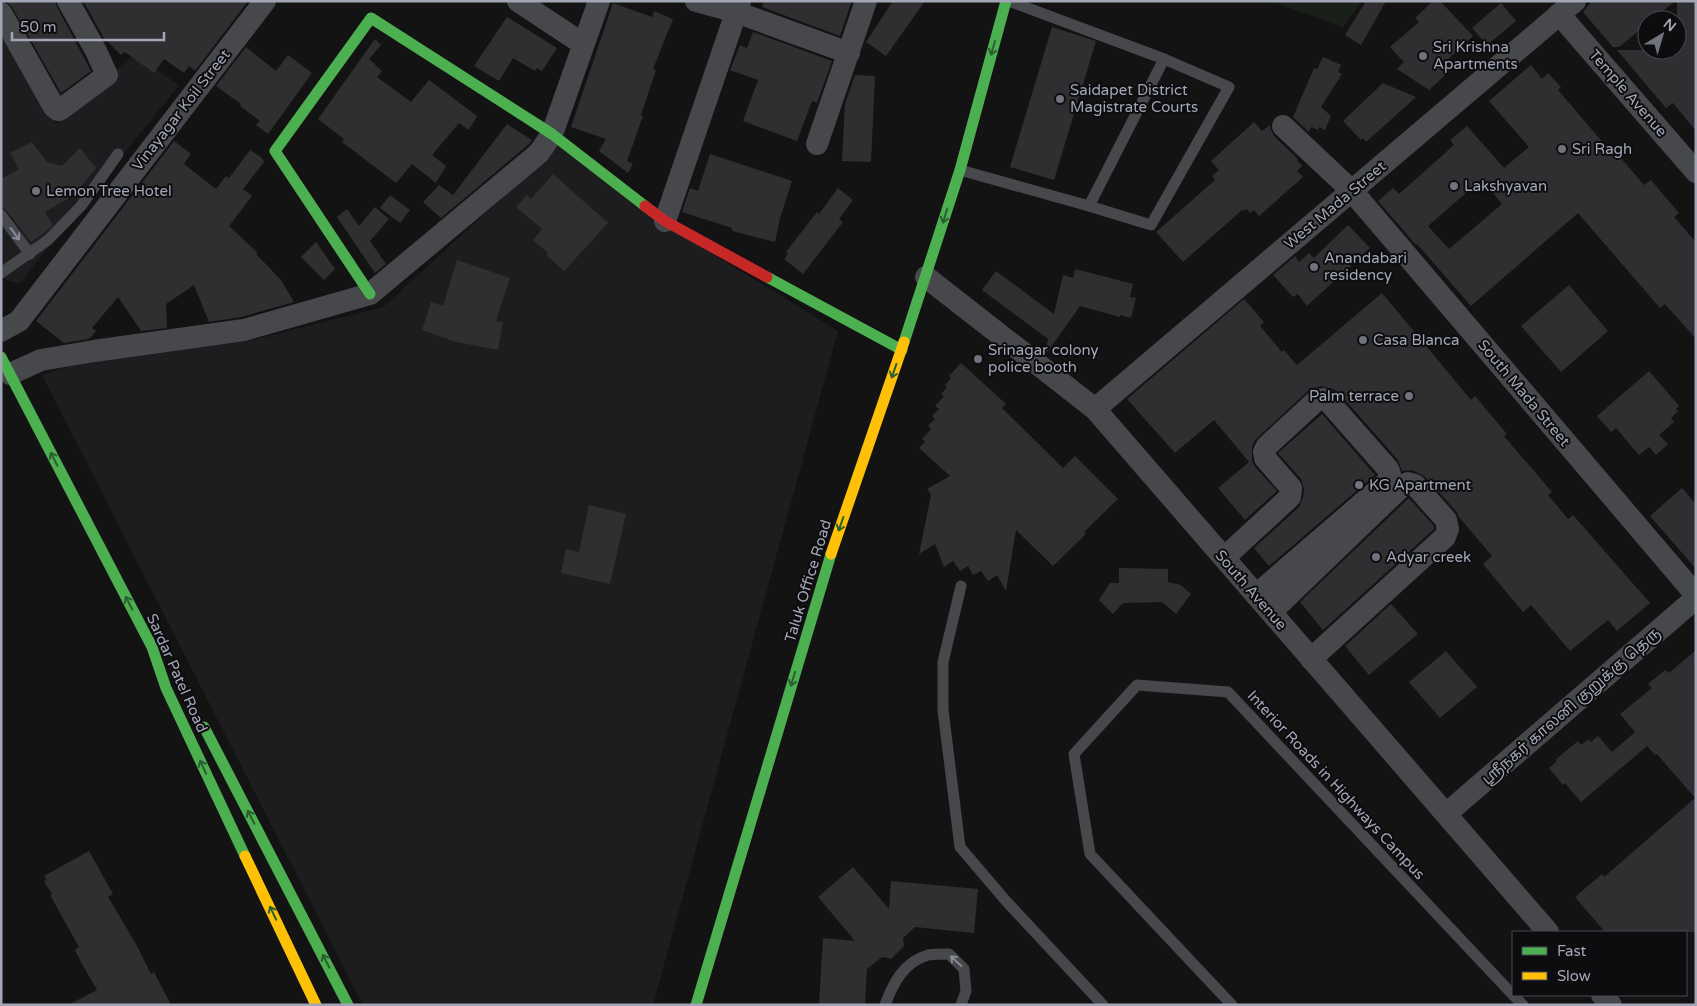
<svg xmlns="http://www.w3.org/2000/svg" width="1697" height="1006" viewBox="0 0 1697 1006" font-family="'Varela Round','Noto Sans Tamil',sans-serif">
	<rect width="100%" height="100%" fill="#131313"/>
	<g fill="#1d1d1f">
		<path d="M1,34L56,124L134,54L179,85L19,284L1,278Z"/>
		<path d="M559,146L646,213L838,331L653,1005H363L42,375L105,355L245,342L383,307Z"/>
	</g>
	<path fill="#19201a" d="M1271,1H1362L1343,27Z"/>
	<g fill="#2f2f31" fill-rule="evenodd">
		<path d="M6,1H55L57,7L91,71L61,93L12,7Z"/>
		<path d="M83,1H248L195,71L189,66L184,73L164,59L154,73L125,52L121,55L104,38Z"/>
		<path d="M764,1H846L851,3L840,36L762,7Z"/>
		<path d="M893,1H925L886,56L866,42Z"/>
		<path d="M1366,1H1386L1361,45L1345,35Z"/>
		<path d="M1433,1H1440L1473,36L1448,59L1455,66L1429,90L1397,69L1404,62L1390,47L1419,22L1415,18Z"/>
		<path d="M1592,1H1675L1652,20H1647V24L1619,47H1613L1583,12Z"/>
		<path d="M1677,1H1696V131L1673,103L1666,108L1617,50H1677Z"/>
		<path d="M613,3L652,17L654,11L673,19L653,69L656,70L641,115L643,116L627,161L633,164L628,173L599,151L606,139L571,127Z"/>
		<path d="M1501,3L1516,21L1487,45L1472,28Z"/>
		<path d="M507,17L557,48L542,71L537,68L535,71L513,58L499,81L474,66Z"/>
		<path d="M1052,27L1096,41L1054,180L1010,167Z"/>
		<path d="M753,32L832,61L817,103L812,101L797,141L743,121L758,80L730,70L740,45L747,48Z"/>
		<path d="M375,39L381,45L369,59L382,71L377,77L411,102L429,80L477,116L469,130L459,123L432,155L446,166L436,183L412,164L396,183L342,142L344,139L318,119Z"/>
		<path d="M246,47L276,71L288,55L312,73L268,134L256,125L260,121L240,106L241,104L216,86Z"/>
		<path d="M1323,57L1341,65L1338,72L1342,74L1321,107L1331,116L1325,130L1319,127L1318,130L1311,127L1309,132L1293,117L1314,68L1317,69Z"/>
		<path d="M1531,65L1542,79L1548,73L1561,87L1558,90L1611,152L1614,150L1644,185L1651,180L1679,213L1674,217L1696,242V339L1665,304L1660,308L1578,213L1471,306L1417,244L1416,245L1378,201L1393,188L1399,194L1454,145L1450,140L1467,126L1504,168L1529,147L1489,101ZM1482,179L1502,204L1449,249L1428,226Z"/>
		<path d="M855,75L875,76L871,162L842,161L845,104Z"/>
		<path d="M1383,83L1416,97L1366,142L1363,138L1361,140L1343,121Z"/>
		<path d="M1254,122L1262,131L1270,125L1271,130L1274,136L1298,159L1297,160L1302,166L1297,171L1303,177L1259,216L1254,210L1250,213L1247,209L1244,211L1242,210L1183,262L1156,232L1215,180L1212,176L1219,170L1211,161Z"/>
		<path d="M507,124L532,140L529,144L441,218L423,202L439,185L453,195Z"/>
		<path d="M174,141L191,154L184,164L216,189L226,176L229,178L250,150L262,158L264,162L243,189L252,196L229,226L258,253L256,254L281,280L294,302L241,317L209,322L194,285L166,304L167,328L141,331L118,297L92,328L96,331L89,339L64,343L36,321Z"/>
		<path d="M32,142L47,162L62,166L80,148L96,168L74,195L45,212L53,225L43,234L31,242L7,211L1,205V179L19,169L10,153Z"/>
		<path d="M710,154L792,181L780,218L775,242L732,231V228L682,212L690,188L698,191Z"/>
		<path d="M553,174L608,223L564,271L546,255L548,253L533,240L542,229L516,207L527,195L531,199Z"/>
		<path d="M838,188L853,200L839,219L843,222L803,274L784,259L788,254L786,252L817,212L819,214Z"/>
		<path d="M390,195L410,210L400,223L380,208Z"/>
		<path d="M375,207L389,219L370,241L386,264L375,273L337,217L347,209L359,226Z"/>
		<path d="M1348,225L1370,248L1307,306L1298,294L1293,297L1273,275L1295,256L1299,262L1309,253L1314,258Z"/>
		<path d="M316,242L335,269L324,280L301,257Z"/>
		<path d="M457,260L510,278L496,321L503,322L498,350L456,342L422,330L431,302L443,306Z"/>
		<path d="M1075,269L1133,284L1130,297L1136,298L1131,318L1120,315V317L1080,306L1046,354L1045,353L1048,339L982,290L996,271L1054,314L1063,275L1073,278Z"/>
		<path d="M1569,285L1608,331L1561,372L1521,326Z"/>
		<path d="M1382,293L1471,400L1475,396L1507,434L1504,436L1552,492L1548,495L1568,519L1573,515L1650,603L1617,631L1608,620L1570,651L1531,605L1523,612L1483,564L1492,556L1459,517L1456,511L1424,476L1412,470L1402,471L1398,460L1338,392L1333,389L1321,386L1309,390L1255,440L1252,447V461L1255,467L1277,491L1245,520L1218,488L1249,462L1214,420L1175,453L1127,399L1244,299L1264,322L1260,326L1282,352L1284,350L1297,365Z"/>
		<path d="M961,363L1006,404L1002,408L1063,468L1075,456L1118,499L1084,532L1086,534L1053,566L1016,530L1006,591L997,575L988,581L981,571L973,575L968,566L960,571L953,561L944,567L935,544L919,554L931,495L927,489L950,476L919,448L925,442L922,439L931,429L928,426L935,419L932,416L939,409L935,406L944,396L941,394L947,387L945,385L951,378L949,376Z"/>
		<path d="M1649,371L1679,406L1676,409L1678,411L1671,418L1674,422L1659,435L1668,444L1656,455L1649,447L1639,455L1616,428L1611,432L1597,416Z"/>
		<path d="M1322,414L1375,475L1269,566L1254,548L1299,507L1303,498L1304,489L1301,479L1278,453Z"/>
		<path d="M1682,488L1696,504V569L1650,516Z"/>
		<path d="M1409,498L1434,526V529L1323,630L1300,602Z"/>
		<path d="M589,505L626,514L610,584L561,573L566,549L579,552Z"/>
		<path d="M1119,568L1168,569V582L1181,585L1191,594L1176,614L1162,602L1123,603L1113,614L1099,600L1110,583H1119Z"/>
		<path d="M1391,604L1418,634L1369,675L1345,646Z"/>
		<path d="M1696,650V932H1605L1575,897L1602,874L1604,877L1695,798L1657,754L1655,755L1647,746L1581,802L1565,783L1563,785L1549,768L1557,761L1555,760L1578,741L1581,745L1589,739L1591,742L1598,736L1612,752L1635,732L1620,714L1652,688L1648,684L1665,670L1669,673Z"/>
		<path d="M1446,651L1477,687L1440,718L1409,682Z"/>
		<path d="M89,851L113,894L108,897L136,944L151,974L154,972L171,1005H68L97,990L82,964L75,950L79,947L50,895L52,894L44,881L47,880L44,876Z"/>
		<path d="M853,867L889,909L891,881L978,889L974,933L915,927L903,938L904,946L891,959L882,957L867,969L865,1005H819L823,938L855,941L818,897Z"/>
	</g>
	<g fill="none" stroke-linecap="round" stroke-linejoin="round">
		<g stroke="#46484c" stroke-width="11">
			<path d="M1009,1L1164,59L1229,87L1151,225L1089,206"/>
			<path d="M960,170L1089,206L1164,59"/>
			<path d="M1,215L30,254"/>
			<path d="M1,273L48,240L81,206L118,154"/>
			<path d="M961,586L943,662V710L960,847L1006,901L1103,1005"/>
			<path d="M1513,995L1523,1005"/>
			<path d="M885,1005C893,983 904,962 928,955C935,954 942,954 949,954L964,969L966,991L961,1005"/>
			<path d="M1232,1005L1090,854L1074,754L1137,685L1228,692L1513,995"/>
		</g>
		<g stroke="#46484c" stroke-width="22">
			<path d="M518,1L583,44"/>
			<path d="M696,1L736,12L849,53"/>
			<path d="M1,13L54,107L58,110L61,109L107,75L96,51L68,1"/>
			<path d="M1559,14L1696,172"/>
			<path d="M1283,126L1352,191L1696,595"/>
			<path d="M817,144L866,1"/>
			<path d="M665,221L740,1"/>
			<path d="M926,277L1095,409L1548,932"/>
			<path d="M1,331L19,321L265,1"/>
			<path d="M10,374L41,360L94,351L244,330L370,294L539,153L552,134L599,1"/>
			<path d="M1095,409L1575,1"/>
			<path d="M1224,558L1290,497L1291,488L1265,458L1264,452L1267,446L1317,400L1323,399L1328,401L1388,469L1390,474L1388,481L1256,595"/>
			<path d="M1271,612L1401,487L1408,483L1415,485L1446,520L1448,529L1445,537L1311,659"/>
			<path d="M1446,814L1696,598"/>
			<path d="M1602,995L1611,1005"/>
		</g>
		<g stroke="#4caf50" stroke-width="11">
			<path d="M767,277L902,350"/>
			<path d="M370,294L275,151L371,18L552,134L645,206"/>
			<path d="M904,342L960,170L1006,1"/>
			<path d="M1,357L152,647L166,688L245,856"/>
			<path d="M204,727L348,1005"/>
			<path d="M696,1005L831,554"/>
		</g>
		<g stroke="#ffc107" stroke-width="11">
			<path d="M831,554L904,342"/>
			<path d="M245,856L316,1005"/>
		</g>
		<path stroke="#c62828" stroke-width="11" d="M645,206L665,221L767,277"/>
	</g>
	<defs><path id="oneway-shaft" d="M-6 0H5M1.5-3L5.5 0L1.5 3" fill="none" stroke-width="1.6" stroke-linecap="round" stroke-linejoin="round" transform="scale(1.25)"/></defs>
	<g stroke="#2c5e30">
		<use href="#oneway-shaft" transform="translate(993 48) rotate(106)"/>
		<use href="#oneway-shaft" transform="translate(945 216) rotate(107)"/>
		<use href="#oneway-shaft" transform="translate(894 371) rotate(109)"/>
		<use href="#oneway-shaft" transform="translate(54 459) rotate(-117)"/>
		<use href="#oneway-shaft" transform="translate(841 524) rotate(109)"/>
		<use href="#oneway-shaft" transform="translate(129 603) rotate(-117)"/>
		<use href="#oneway-shaft" transform="translate(793 679) rotate(107)"/>
		<use href="#oneway-shaft" transform="translate(203 767) rotate(-115)"/>
		<use href="#oneway-shaft" transform="translate(251 817) rotate(-117)"/>
		<use href="#oneway-shaft" transform="translate(273 913) rotate(-115)"/>
		<use href="#oneway-shaft" transform="translate(326 961) rotate(-117)"/>
	</g>
	<g stroke="#868a96">
		<use href="#oneway-shaft" transform="translate(15 234) rotate(54)"/>
		<use href="#oneway-shaft" transform="translate(956 961) rotate(-137)"/>
	</g>
	<g fill="#70737d" stroke="#0d0d0f" stroke-width="2">
		<circle cx="1423" cy="56" r="5"/>
		<circle cx="1060" cy="99" r="5"/>
		<circle cx="1562" cy="149" r="5"/>
		<circle cx="1454" cy="186" r="5"/>
		<circle cx="36" cy="191" r="5"/>
		<circle cx="1314" cy="267" r="5"/>
		<circle cx="1363" cy="340" r="5"/>
		<circle cx="978" cy="359" r="5"/>
		<circle cx="1409" cy="396" r="5"/>
		<circle cx="1359" cy="485" r="5"/>
		<circle cx="1376" cy="557" r="5"/>
	</g>
	<g text-anchor="middle" dominant-baseline="central" stroke-width="4" stroke-linejoin="round" paint-order="stroke">
		<g font-size="15" fill="#a2a6b6" stroke="#0d0d0f" text-anchor="start">
			<text x="1433" y="47">Sri Krishna<tspan x="1433" dy="17">Apartments</tspan></text>
			<text x="1070" y="90">Saidapet District<tspan x="1070" dy="17">Magistrate Courts</tspan></text>
			<text x="1572" y="149">Sri Ragh</text>
			<text x="1464" y="186">Lakshyavan</text>
			<text x="46" y="191">Lemon Tree Hotel</text>
			<text x="1324" y="258">Anandabari<tspan x="1324" dy="17">residency</tspan></text>
			<text x="1373" y="340">Casa Blanca</text>
			<text x="988" y="350">Srinagar colony<tspan x="988" dy="17">police booth</tspan></text>
			<text x="1399" y="396" text-anchor="end">Palm terrace</text>
			<text x="1369" y="485">KG Apartment</text>
			<text x="1386" y="557">Adyar creek</text>
		</g>
		<g font-size="15" fill="#a2a6b6" stroke="#0d0d0f">
			<text transform="translate(1628 93) rotate(49)">Temple Avenue</text>
			<text transform="translate(181 110) rotate(-52)">Vinayagar Koil Street</text>
			<text transform="translate(1335 205) rotate(-40)">West Mada Street</text>
			<text transform="translate(1524 393) rotate(50)">South Mada Street</text>
			<text transform="translate(808 581) rotate(-73)">Taluk Office Road</text>
			<text transform="translate(1251 590) rotate(49)">South Avenue</text>
			<text transform="translate(177 673) rotate(66)">Sardar Patel Road</text>
			<text transform="translate(1571 706) rotate(-41)">ஸ்ரீநகர் காலனி குறுக்கு தெரு</text>
			<text transform="translate(1336 785) rotate(47)">Interior Roads in Highways Campus</text>
		</g>
	</g>
	<rect width="1697" height="1006" fill="none" stroke="#a2a6b6" stroke-width="5"/>
	<rect x="1512" y="931" width="175" height="65" fill="#0d0d0f" stroke="#494a52"/>
	<rect x="1522" y="947" width="25" height="8" fill="#4caf50" stroke="#494a52"/>
	<text x="1557" y="956" font-size="15" fill="#a2a6b6">Fast</text>
	<rect x="1522" y="972" width="25" height="8" fill="#ffc107" stroke="#494a52"/>
	<text x="1557" y="981" font-size="15" fill="#a2a6b6">Slow</text>
	<g transform="translate(1662 35) rotate(38)"><circle r="24" fill="#0d0d0f" stroke="#494a52"/>
	<path d="M0-4L9 19L0 12L-9 19Z" fill="#70737d"/>
	<text y="-8" font-size="14" font-weight="bold" text-anchor="middle" fill="#a2a6b6">N</text>
	</g>
	<path d="M12 32v8h152v-8" fill="none" stroke="#a2a6b6" stroke-width="2.5"/>
	<text x="20" y="32" font-size="15" fill="#a2a6b6" stroke="#0d0d0f" stroke-width="4" paint-order="stroke">50 m</text>
</svg>
